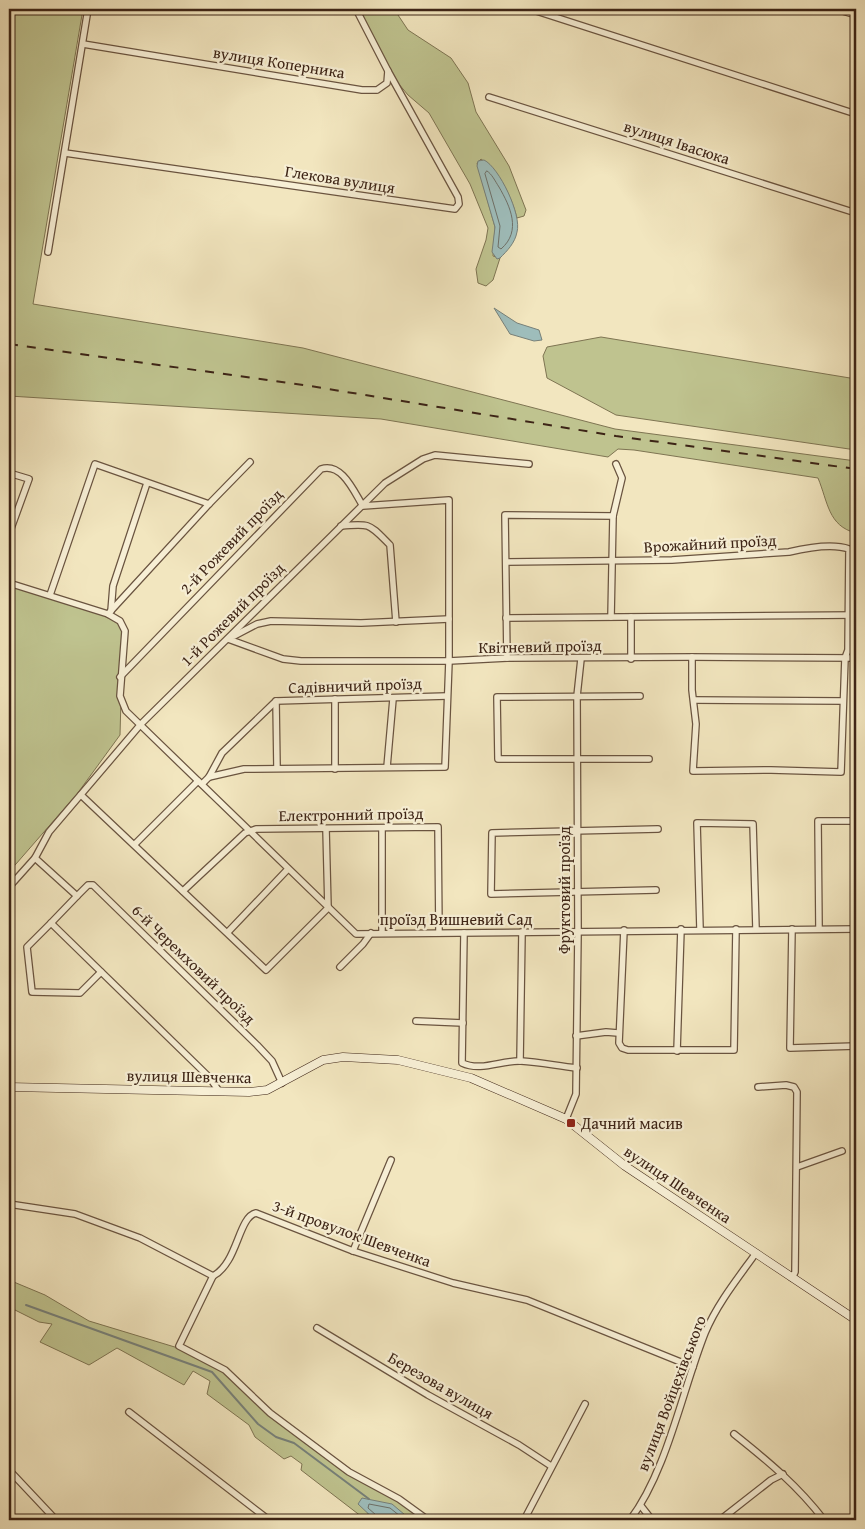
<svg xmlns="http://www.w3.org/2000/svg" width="865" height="1529" viewBox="0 0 865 1529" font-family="'Gentium Book Plus',serif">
	<rect width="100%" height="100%" fill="#f2e6bf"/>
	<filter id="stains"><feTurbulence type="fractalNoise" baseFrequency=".004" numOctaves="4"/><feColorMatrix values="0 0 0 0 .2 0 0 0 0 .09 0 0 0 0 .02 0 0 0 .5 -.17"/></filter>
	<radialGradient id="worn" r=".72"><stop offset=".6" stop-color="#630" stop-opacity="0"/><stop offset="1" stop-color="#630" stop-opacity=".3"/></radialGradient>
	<g fill="#bfc38f" stroke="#7e7452">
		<path d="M9,9H83L33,304L303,348L615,429L856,461V533C828,526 828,502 818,478L634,450L618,449L608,457L381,419L9,396Z"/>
		<path d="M356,9H394L408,30L451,58L468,83L476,112L509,166L526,210L524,216L517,218C511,196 500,172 481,159L477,163L495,227L493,256L500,258L493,280L486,286L478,283L476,269L486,240L488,228L470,184L429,113L408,95L388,71Z"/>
		<path d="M601,337L856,379V450L616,415L547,378L543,356L547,347Z"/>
		<path d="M9,583L108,614L123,626L120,735L77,794L9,872Z"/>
		<path d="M9,1280L45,1295L89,1321L178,1348L224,1371L312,1447L398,1501L423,1520H411L408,1516L367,1514L375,1520H366L301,1470L302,1464L291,1456L284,1459L255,1437L249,1425L207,1394L210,1381L193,1371L184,1385L117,1348L89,1365L40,1342L52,1324L39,1322L9,1307Z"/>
	</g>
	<g fill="#9ebdbb" stroke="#778079">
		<path d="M484,160C499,167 522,215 517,232C515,243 507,251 500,258L497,259L492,252L495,227L477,166L478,161Z"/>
		<path d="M494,308L517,323L539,330L542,340L534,341L510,334Z"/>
		<path d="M362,1498L392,1504L411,1520H375L358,1504Z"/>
	</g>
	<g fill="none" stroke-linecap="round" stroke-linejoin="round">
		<g stroke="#6e7068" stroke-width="1">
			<path d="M487,171C492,174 495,181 499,187C510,206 522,231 501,249L498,247L500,226L485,174Z"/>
			<path d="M377,1520L376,1515L368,1508L369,1504L390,1508L405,1520"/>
		</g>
		<path stroke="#778079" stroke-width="2" d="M26,1305L212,1372L258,1424L276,1437L294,1443L369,1499"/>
		<g stroke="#6a5440" stroke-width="8">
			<g id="street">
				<path d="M530,9L856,114"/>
				<path d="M836,9L856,15"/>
				<path d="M83,44L362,90H377L387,83L388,71L356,9"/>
				<path d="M489,97L856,213"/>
				<path d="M65,153L455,209L459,204L458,197L388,71"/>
				<path d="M48,252L88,9"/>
				<path d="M9,473L29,479L9,534"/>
				<path d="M209,504L250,462"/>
				<path d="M341,526C371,523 369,524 390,545L396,622"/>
				<path d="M506,562L672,560L789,552C806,548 832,543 849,549L848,650L845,658L841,772L771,770L693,771L696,724L692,690V657"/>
				<path d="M9,583L108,614L120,621L125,631L120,696L126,711L356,934L856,929"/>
				<path d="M50,595L95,464L209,504L108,614"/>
				<path d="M111,611L113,586L147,483"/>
				<path d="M611,617L613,516L622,478L616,464"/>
				<path d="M631,617V659"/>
				<path d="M506,618L856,615"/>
				<path d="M234,636L257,624L271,621L361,623L449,619"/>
				<path d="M228,639L283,659L301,661H449L507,658L692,657L856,658"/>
				<path d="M507,658L505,515L613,516"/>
				<path d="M120,677L321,469C342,462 354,492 363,506L449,500V661L445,767L244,769L209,777L202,784"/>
				<path d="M640,696L497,697L498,759H649"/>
				<path d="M695,700L843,701"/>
				<path d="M276,701L277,768"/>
				<path d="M387,767L393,699"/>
				<path d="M335,769V699"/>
				<path d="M209,777L222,753L276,701L447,696"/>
				<path d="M81,795L266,970L328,908L326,829"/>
				<path d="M382,828V932"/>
				<path d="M135,844L198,781"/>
				<path d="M35,858L77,896L88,885H93L257,1045L272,1061L282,1083"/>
				<path d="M9,887L35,858L49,832L141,724L385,483L423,459L435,455L529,464"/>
				<path d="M656,890L491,894L492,833L658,829"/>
				<path d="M183,891L245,833L256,829L438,827L439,933"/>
				<path d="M77,896L51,923L209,1077L219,1091"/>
				<path d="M51,923L27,947L32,992L80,993L101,972"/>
				<path d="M700,929L697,823L753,824L756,929"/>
				<path d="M792,929L790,1048L856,1046"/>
				<path d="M819,929L818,821H856"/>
				<path d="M624,930L619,1043L622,1048L628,1050H734L736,929"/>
				<path d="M228,932L288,869"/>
				<path d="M464,933L462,1063C481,1072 502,1060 521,1061C539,1062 558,1066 577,1068"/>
				<path d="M340,967L363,944L371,933"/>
				<path d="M416,1021L463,1023"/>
				<path d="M576,1036L606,1032L618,1033"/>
				<path d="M677,1051L681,929"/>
				<path d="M520,1061L522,932"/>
				<path d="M758,1087L786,1085L794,1087L797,1092L795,1272L792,1278"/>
				<path d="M566,1119L576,1094L578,932L577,696L581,659"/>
				<path d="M797,1167L842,1151"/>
				<path d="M9,1204L75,1214L140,1238L213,1276C238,1263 238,1217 256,1213L353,1251L453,1283L527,1300L693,1367"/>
				<path d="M353,1251L391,1160"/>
				<path d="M213,1276L179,1346L225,1370L270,1413L349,1472L399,1499L428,1520"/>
				<path d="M317,1328L428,1395L519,1445L551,1466"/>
				<path d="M129,1412L269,1520"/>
				<path d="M734,1434C768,1461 798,1486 824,1520"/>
				<path d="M9,1470L56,1520"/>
				<path d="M641,1506L652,1520"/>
				<path d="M524,1520L585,1404"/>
				<path d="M630,1520C667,1471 682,1391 705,1333C717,1304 738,1278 756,1253"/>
				<path d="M720,1520L771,1480L783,1474"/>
			</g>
		</g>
		<g stroke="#3d2416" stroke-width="9">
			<path id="secondary" d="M9,1087L249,1092L267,1090L323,1060L343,1057L398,1060L471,1078L566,1119L625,1166L856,1320"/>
		</g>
		<use href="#street" stroke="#f7efd5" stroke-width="5.5"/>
		<use href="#secondary" stroke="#f7efd5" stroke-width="8"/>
		<path stroke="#3d2416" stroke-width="2" stroke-dasharray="9 9" stroke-linecap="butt" d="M9,344L310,386L616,436L856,469"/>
	</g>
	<rect fill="#8f2418" stroke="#f7efd5" stroke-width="2" x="566" y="1118" width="10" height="10" rx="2.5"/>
	<g text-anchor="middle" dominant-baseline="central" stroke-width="4.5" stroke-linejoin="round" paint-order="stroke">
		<g font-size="16" fill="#3d2416" stroke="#f7efd5">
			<text transform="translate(279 62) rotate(9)">вулиця Коперника</text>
			<text transform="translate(677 142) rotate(18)">вулиця Івасюка</text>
			<text transform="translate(340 179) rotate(9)">Глекова вулиця</text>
			<text transform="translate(231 541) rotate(-46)">2-й Рожевий проїзд</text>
			<text transform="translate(710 543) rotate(-3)">Врожайний проїзд</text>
			<text transform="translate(232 614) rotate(-45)">1-й Рожевий проїзд</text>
			<text transform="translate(540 646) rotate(-1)">Квітневий проїзд</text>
			<text transform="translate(355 685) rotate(-2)">Садівничий проїзд</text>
			<text transform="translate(351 814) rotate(-1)">Електронний проїзд</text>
			<text transform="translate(564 890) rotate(-90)">Фруктовий проїзд</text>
			<text x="456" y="919">проїзд Вишневий Сад</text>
			<text transform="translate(194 964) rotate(44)">6-й Черемховий проїзд</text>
			<text transform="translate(189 1076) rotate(1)">вулиця Шевченка</text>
			<text transform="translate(678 1184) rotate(34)">вулиця Шевченка</text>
			<text transform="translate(352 1233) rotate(20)">3-й провулок Шевченка</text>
			<text transform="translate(441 1385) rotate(30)">Березова вулиця</text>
			<text transform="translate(671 1393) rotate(-69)">вулиця Войцехівського</text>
		</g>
		<g font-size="16" fill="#3d2416" stroke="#f7efd5" text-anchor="start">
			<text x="581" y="1123">Дачний масив</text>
		</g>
	</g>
	<rect width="865" height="1529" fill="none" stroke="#f2e6bf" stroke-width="30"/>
	<rect x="10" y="10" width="845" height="1509" fill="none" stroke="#3d2416" stroke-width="2.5"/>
	<rect x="15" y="15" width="835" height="1499" fill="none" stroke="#3d2416"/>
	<rect width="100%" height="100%" filter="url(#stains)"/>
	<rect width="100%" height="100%" fill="url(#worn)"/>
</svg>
